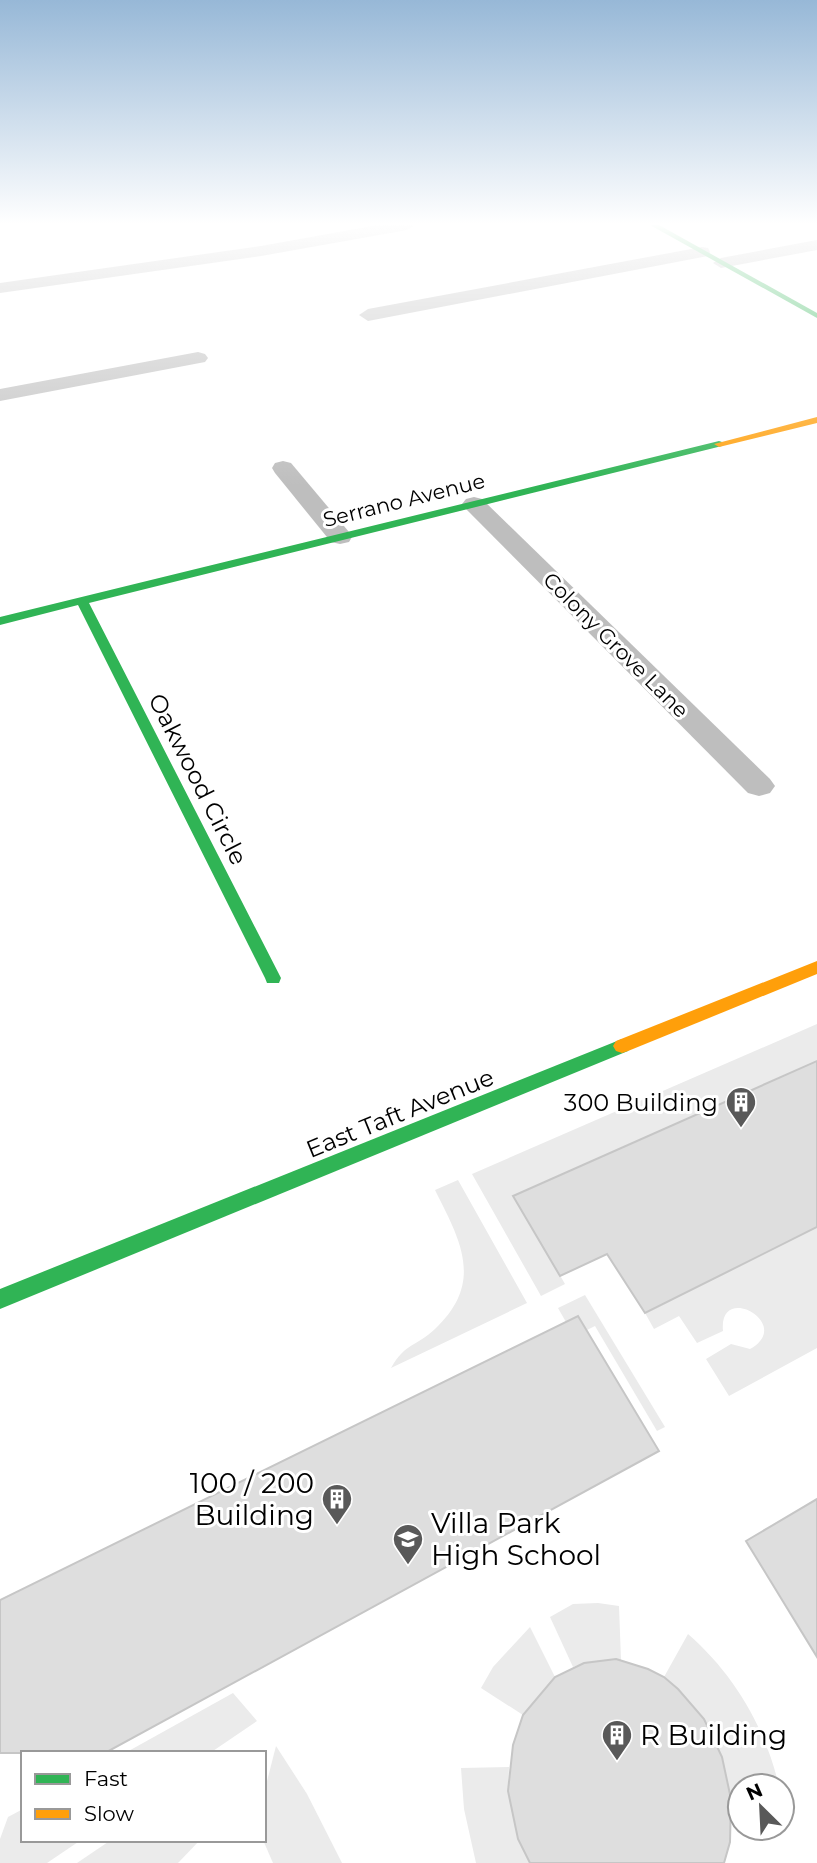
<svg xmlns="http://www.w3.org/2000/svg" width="817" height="1863" viewBox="0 0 817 1863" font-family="Montserrat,sans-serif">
	<rect width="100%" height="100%" fill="#fff"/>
	<g fill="#ebebeb">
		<path d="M817,1024V1061L514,1196L565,1284L541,1296L472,1174Z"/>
		<path d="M458,1180L527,1303L391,1368C406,1342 416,1347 435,1329C485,1282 460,1240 435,1190Z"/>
		<path d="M817,1227V1348L729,1396L706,1359L731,1344L750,1349C795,1324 718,1281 723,1331L697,1343L679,1316L654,1329L645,1313Z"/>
		<path d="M585,1295L665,1427L657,1431L595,1326L587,1330L578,1316L566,1322L558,1308Z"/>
		<path d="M598,1603L619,1606L621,1660L584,1663L573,1667L550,1617L573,1604Z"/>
		<path d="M530,1627L555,1677L523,1715L481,1688L493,1667Z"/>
		<path d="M688,1634C734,1674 765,1727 779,1786H740V1799H731C720,1746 707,1713 664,1677Z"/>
		<path d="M233,1693L257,1721L210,1753H125Z"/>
		<path d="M276,1746L307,1794L342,1863H273L263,1840L264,1793Z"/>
		<path d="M509,1767L508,1791L530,1863H476L464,1809L461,1768Z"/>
		<path d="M23,1809V1840H81L47,1863H0V1839L8,1817Z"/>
		<path d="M111,1840H200L178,1863H77Z"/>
	</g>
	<g fill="#dedede" stroke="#c6c6c6" stroke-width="2">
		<path d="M817,1061V1227L645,1313L607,1254L560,1276L513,1196Z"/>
		<path d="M578,1316L659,1451L105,1753H0V1600Z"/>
		<path d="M817,1499V1657L746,1541Z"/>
		<path d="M616,1659L648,1669L664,1677L678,1689L704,1719L722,1757L731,1799L730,1842L724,1863H530L518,1839L508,1791L513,1745L523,1715L555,1677L584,1663Z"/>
	</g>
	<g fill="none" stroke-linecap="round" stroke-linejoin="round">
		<g fill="#bebebe" fill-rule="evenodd">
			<path d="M378,225H415L407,230L261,256L0,293V283L261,246Z"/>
			<path d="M817,240V250L721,268L713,263L721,258Z"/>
			<path d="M702,247L708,248L710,252L708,256L368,321L359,315L368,309Z"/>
			<path d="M198,352L205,354L208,358L205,362L0,401V389Z"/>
			<path d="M283,461L291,463L349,532L352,537L349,542L340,544L331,542L275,473L272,468L275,463Z"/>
			<path d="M474,497L482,499L770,779L775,786L770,793L759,796L748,793L466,509L462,504L466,499Z"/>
		</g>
		<g fill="#30b455" fill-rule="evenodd">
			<path d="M650,225H659L817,313V318Z"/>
			<path d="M719,441L722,442V446L89,603L281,978L279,983H267L265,978L78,605L0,625V617Z"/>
			<path d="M622,1039L628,1041L631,1046L628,1051L0,1309V1289Z"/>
		</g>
		<g fill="#ff9f0a" fill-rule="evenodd">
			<path d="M817,417V423L719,447L714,444Z"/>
			<path d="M817,961V974L628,1051L622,1053L616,1051L613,1046L616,1041Z"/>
		</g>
	</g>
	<linearGradient id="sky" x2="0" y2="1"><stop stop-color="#97b8d7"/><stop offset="0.46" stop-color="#fff"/><stop offset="1" stop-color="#fff" stop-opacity="0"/></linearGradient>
	<rect width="817" height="486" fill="url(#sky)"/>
	<defs>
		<g id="building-pin" transform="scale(1.575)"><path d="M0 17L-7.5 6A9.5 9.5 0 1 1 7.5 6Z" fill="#595959" stroke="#fff"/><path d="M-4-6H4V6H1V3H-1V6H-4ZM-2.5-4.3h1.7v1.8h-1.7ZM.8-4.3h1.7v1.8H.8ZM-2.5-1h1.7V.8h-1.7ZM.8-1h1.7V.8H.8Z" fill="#fff"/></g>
		<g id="school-pin" transform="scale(1.575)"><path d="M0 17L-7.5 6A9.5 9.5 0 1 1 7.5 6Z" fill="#595959" stroke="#fff"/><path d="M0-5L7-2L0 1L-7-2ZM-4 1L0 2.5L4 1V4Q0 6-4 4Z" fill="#fff"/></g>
	</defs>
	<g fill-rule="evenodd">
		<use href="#building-pin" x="741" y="1102"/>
		<use href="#building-pin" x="337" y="1499"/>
		<use href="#school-pin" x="408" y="1539"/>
		<use href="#building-pin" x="617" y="1735"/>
	</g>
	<g text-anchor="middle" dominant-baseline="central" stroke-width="6" stroke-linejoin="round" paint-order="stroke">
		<g font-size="21" fill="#000" stroke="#fff">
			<text transform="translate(404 500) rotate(-14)">Serrano Avenue</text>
			<text transform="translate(616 645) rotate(45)">Colony Grove Lane</text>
		</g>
		<g font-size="24" fill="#000" stroke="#fff">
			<text transform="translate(198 779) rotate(63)">Oakwood Circle</text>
			<text transform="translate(400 1113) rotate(-22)">East Taft Avenue</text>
		</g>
		<g font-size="24" fill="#000" stroke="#fff" text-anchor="end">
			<text x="718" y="1102">300 Building</text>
		</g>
		<g font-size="28" fill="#000" stroke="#fff" text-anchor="start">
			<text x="314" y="1483" text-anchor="end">100 / 200<tspan x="314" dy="32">Building</tspan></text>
			<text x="431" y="1523">Villa Park<tspan x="431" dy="32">High School</tspan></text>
			<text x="640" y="1735">R Building</text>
		</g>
	</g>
	<rect x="21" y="1751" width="245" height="91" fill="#ffffff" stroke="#999999" stroke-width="2"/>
	<rect x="35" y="1774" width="35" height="10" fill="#30b455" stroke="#999999" stroke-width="2"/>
	<text x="84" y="1786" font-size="21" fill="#000000">Fast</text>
	<rect x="35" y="1809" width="35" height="10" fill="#ff9f0a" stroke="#999999" stroke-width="2"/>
	<text x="84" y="1821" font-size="21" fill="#000000">Slow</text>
	<g transform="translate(761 1807) rotate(336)"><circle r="33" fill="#ffffff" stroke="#999999" stroke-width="2"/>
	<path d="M0-5L12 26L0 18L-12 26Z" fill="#595959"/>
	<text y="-10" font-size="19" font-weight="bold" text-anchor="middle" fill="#000000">N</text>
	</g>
</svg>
